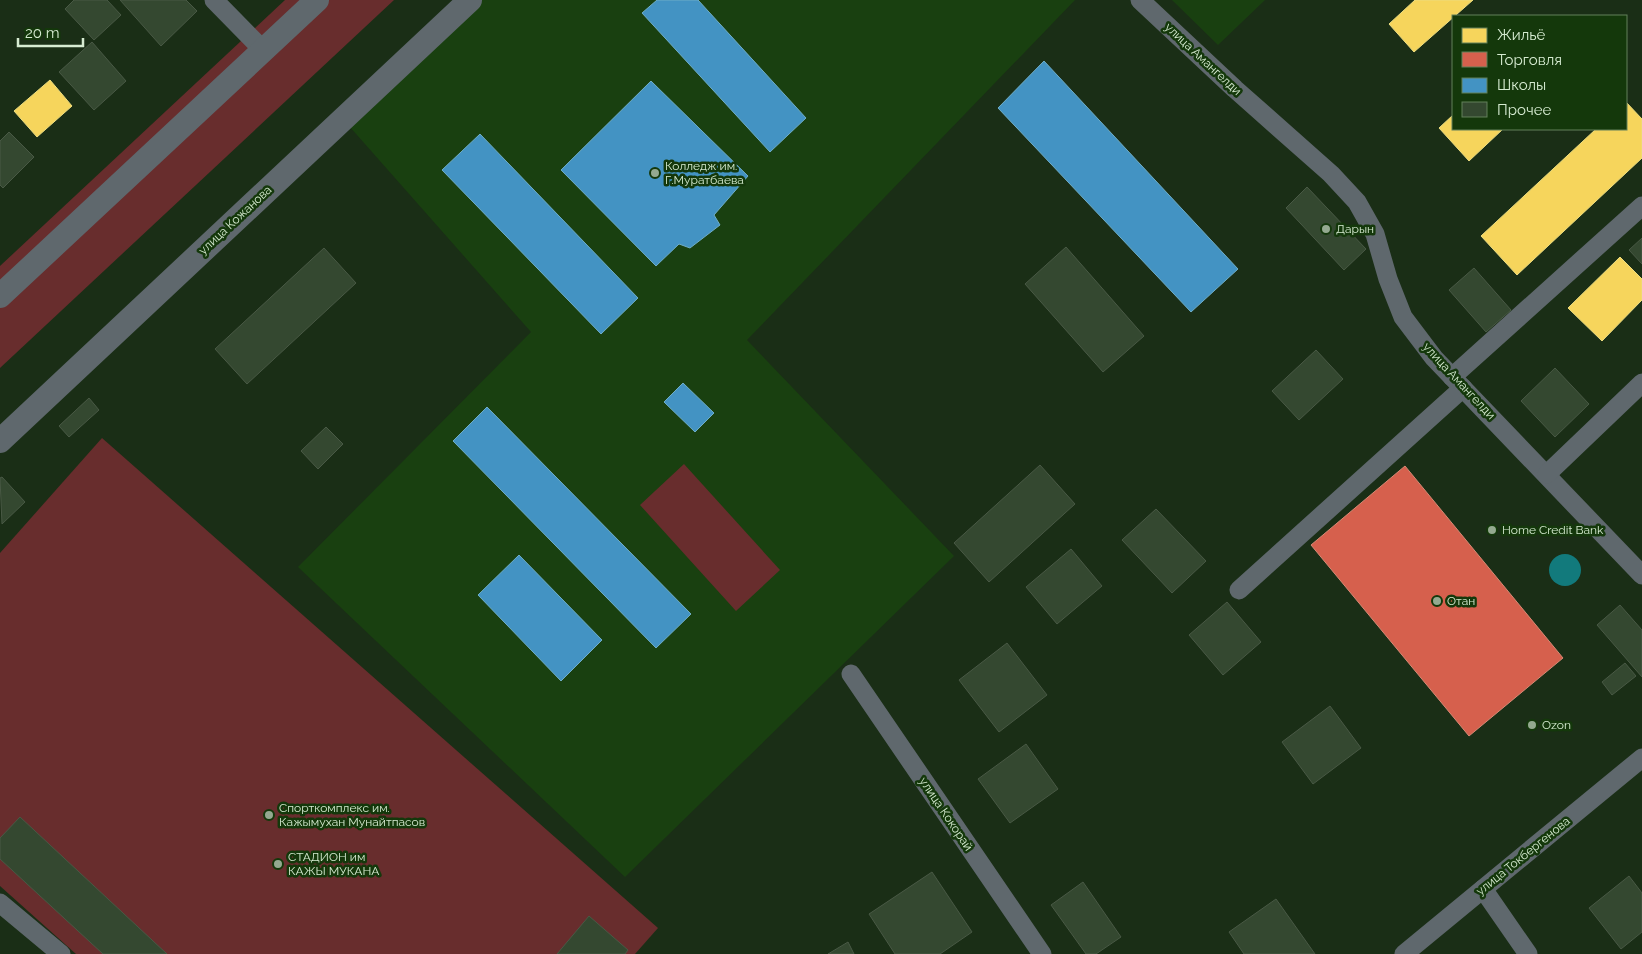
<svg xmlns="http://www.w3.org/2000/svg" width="1642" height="954" viewBox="0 0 1642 954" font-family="Raleway,sans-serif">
	<rect width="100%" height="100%" fill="#1a2e16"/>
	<g fill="#194010">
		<path d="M469,0H1075L747,340L954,556L625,877L298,567L531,332L342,118Z"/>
		<path d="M1172,0H1265L1218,45Z"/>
	</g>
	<g fill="#682d2d">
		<path d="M285,0H394L0,368V266Z"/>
		<path d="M102,438L658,928L635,954H76L0,886V553Z"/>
		<path d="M684,464L780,570L736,611L640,505Z"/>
	</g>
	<circle fill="#127a7c" cx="1565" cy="570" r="16"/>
	<g fill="#f6d55c" stroke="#ecdc7f">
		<path d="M1415,0H1473L1414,52L1389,24Z"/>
		<path d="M50,80L72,106L37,137L14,111Z"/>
		<path d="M1626,102L1642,119V158L1517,275L1481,236L1596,129H1626Z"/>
		<path d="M1453,115V129H1503L1469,161L1439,128Z"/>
		<path d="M1620,257L1642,279V300L1602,341L1568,308Z"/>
	</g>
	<path fill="#d6604d" stroke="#d68a75" d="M1405,466L1563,658L1469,736L1311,545Z"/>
	<g fill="#4393c3" stroke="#6fadc7">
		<path d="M657,0H698L806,118L770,152L642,13Z"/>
		<path d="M1044,61L1238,269L1191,312L998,108Z"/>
		<path d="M651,81L748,176L714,215L720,225L690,248L679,244L656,266L561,170Z"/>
		<path d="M480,134L638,298L601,334L442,170Z"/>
		<path d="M683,383L714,413L695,432L664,402Z"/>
		<path d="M487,407L691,614L656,648L453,441Z"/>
		<path d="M519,555L602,640L561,681L478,595Z"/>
	</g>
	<g fill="#344830" stroke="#495945">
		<path d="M74,0H107L121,15L94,40L65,9Z"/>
		<path d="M120,0H186L197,11L161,46Z"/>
		<path d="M92,42L126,81L94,110L59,72Z"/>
		<path d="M9,132L34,157L3,188L0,185V141Z"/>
		<path d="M1307,187L1366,249L1344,270L1286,208Z"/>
		<path d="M1642,238V264L1629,250Z"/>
		<path d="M1066,247L1144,336L1103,372L1025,284Z"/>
		<path d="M324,248L356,283L247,384L215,349Z"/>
		<path d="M1474,268L1511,310L1486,332L1449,290Z"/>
		<path d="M1316,350L1343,379L1299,420L1272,391Z"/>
		<path d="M1555,368L1589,404L1555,437L1521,401Z"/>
		<path d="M89,398L99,410L69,437L59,426Z"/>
		<path d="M326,427L343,444L318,469L301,451Z"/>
		<path d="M1040,465L1075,504L989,582L954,543Z"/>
		<path d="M2,477L25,502L2,524L0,478Z"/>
		<path d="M1156,509L1206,561L1172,593L1122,540Z"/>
		<path d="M1071,549L1102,586L1057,624L1026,587Z"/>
		<path d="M1227,602L1261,642L1223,675L1189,635Z"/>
		<path d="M1620,605L1642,630V677L1597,625Z"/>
		<path d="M1007,643L1047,695L999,732L959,680Z"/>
		<path d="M1625,663L1636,676L1612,695L1602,682Z"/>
		<path d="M1330,706L1361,748L1313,784L1282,742Z"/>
		<path d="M1026,744L1058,789L1010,823L978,779Z"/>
		<path d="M20,817L167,954H103L0,859V838Z"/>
		<path d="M932,872L972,932L940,954H895L869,914Z"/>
		<path d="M1629,876L1642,893V932L1621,949L1589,908Z"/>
		<path d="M1083,882L1121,937L1096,954H1086L1051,905Z"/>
		<path d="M1276,899L1315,954H1244L1229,932Z"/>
		<path d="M589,916L628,950L625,954H557Z"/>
		<path d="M848,942L854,954H828Z"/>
	</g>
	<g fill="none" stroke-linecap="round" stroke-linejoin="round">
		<g stroke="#5f686d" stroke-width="19">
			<path d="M214,0L263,50"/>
			<path d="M1140,0L1235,89L1331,174L1357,202L1375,234L1388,279L1403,317L1434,358L1642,575"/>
			<path d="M1452,377L1642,206"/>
			<path d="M1547,474L1642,383"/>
			<path d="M1239,590L1463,388"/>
			<path d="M851,674L1042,954"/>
			<path d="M1483,889L1528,954"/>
			<path d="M0,903L61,954"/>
			<path d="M1404,954L1642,758"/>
		</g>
		<g stroke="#5f686d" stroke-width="24">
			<path d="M0,296L317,0"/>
			<path d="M0,441L470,0"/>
		</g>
	</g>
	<g fill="#94a990" stroke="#14380b" stroke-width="2">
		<circle cx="655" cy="173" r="5"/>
		<circle cx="1326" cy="229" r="5"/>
		<circle cx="1492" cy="530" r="5"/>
		<circle cx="1437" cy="601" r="5"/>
		<circle cx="1532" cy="725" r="5"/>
		<circle cx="269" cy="815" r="5"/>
		<circle cx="278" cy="864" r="5"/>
	</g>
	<g text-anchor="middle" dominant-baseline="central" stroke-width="5" stroke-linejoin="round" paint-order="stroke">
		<g font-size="12" fill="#d6ebd1" stroke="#14380b">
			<text transform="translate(1203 59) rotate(43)">улица Амангелди</text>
			<text transform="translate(235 220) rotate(-43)">улица Кожанова</text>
			<text transform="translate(1459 381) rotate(47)">улица Амангелди</text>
			<text transform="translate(946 814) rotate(56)">улица Кокорай</text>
			<text transform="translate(1523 856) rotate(-39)">улица Токбергенова</text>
		</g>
		<g font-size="12" fill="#d6ebd1" stroke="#14380b" text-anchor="start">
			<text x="665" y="166">Колледж им.<tspan x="665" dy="14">Г.Муратбаева</tspan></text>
			<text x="1336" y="229">Дарын</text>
			<text x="1502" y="530">Home Credit Bank</text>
			<text x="1447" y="601">Отан</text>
			<text x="1542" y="725">Ozon</text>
			<text x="279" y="808">Спорткомплекс им.<tspan x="279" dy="14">Кажымухан Мунайтпасов</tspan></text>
			<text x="288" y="857">СТАДИОН им<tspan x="288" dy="14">КАЖЫ МУКАНА</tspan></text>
		</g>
	</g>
	<rect x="1452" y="15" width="175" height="115" fill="#14380b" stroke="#62805a"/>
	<rect x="1462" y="28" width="25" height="15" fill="#f6d55c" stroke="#62805a"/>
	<text x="1497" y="40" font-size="15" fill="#d6ebd1">Жильё</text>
	<rect x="1462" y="52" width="25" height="15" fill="#d6604d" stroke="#62805a"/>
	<text x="1497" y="65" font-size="15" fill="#d6ebd1">Торговля</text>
	<rect x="1462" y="78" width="25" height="15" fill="#4393c3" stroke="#62805a"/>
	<text x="1497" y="90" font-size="15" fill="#d6ebd1">Школы</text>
	<rect x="1462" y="102" width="25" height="15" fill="#344830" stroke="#62805a"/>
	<text x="1497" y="115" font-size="15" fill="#d6ebd1">Прочее</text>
	<path d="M18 38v8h65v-8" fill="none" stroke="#d6ebd1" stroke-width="2.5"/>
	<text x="25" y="38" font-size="15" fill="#d6ebd1" stroke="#14380b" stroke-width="4" paint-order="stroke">20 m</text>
</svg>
